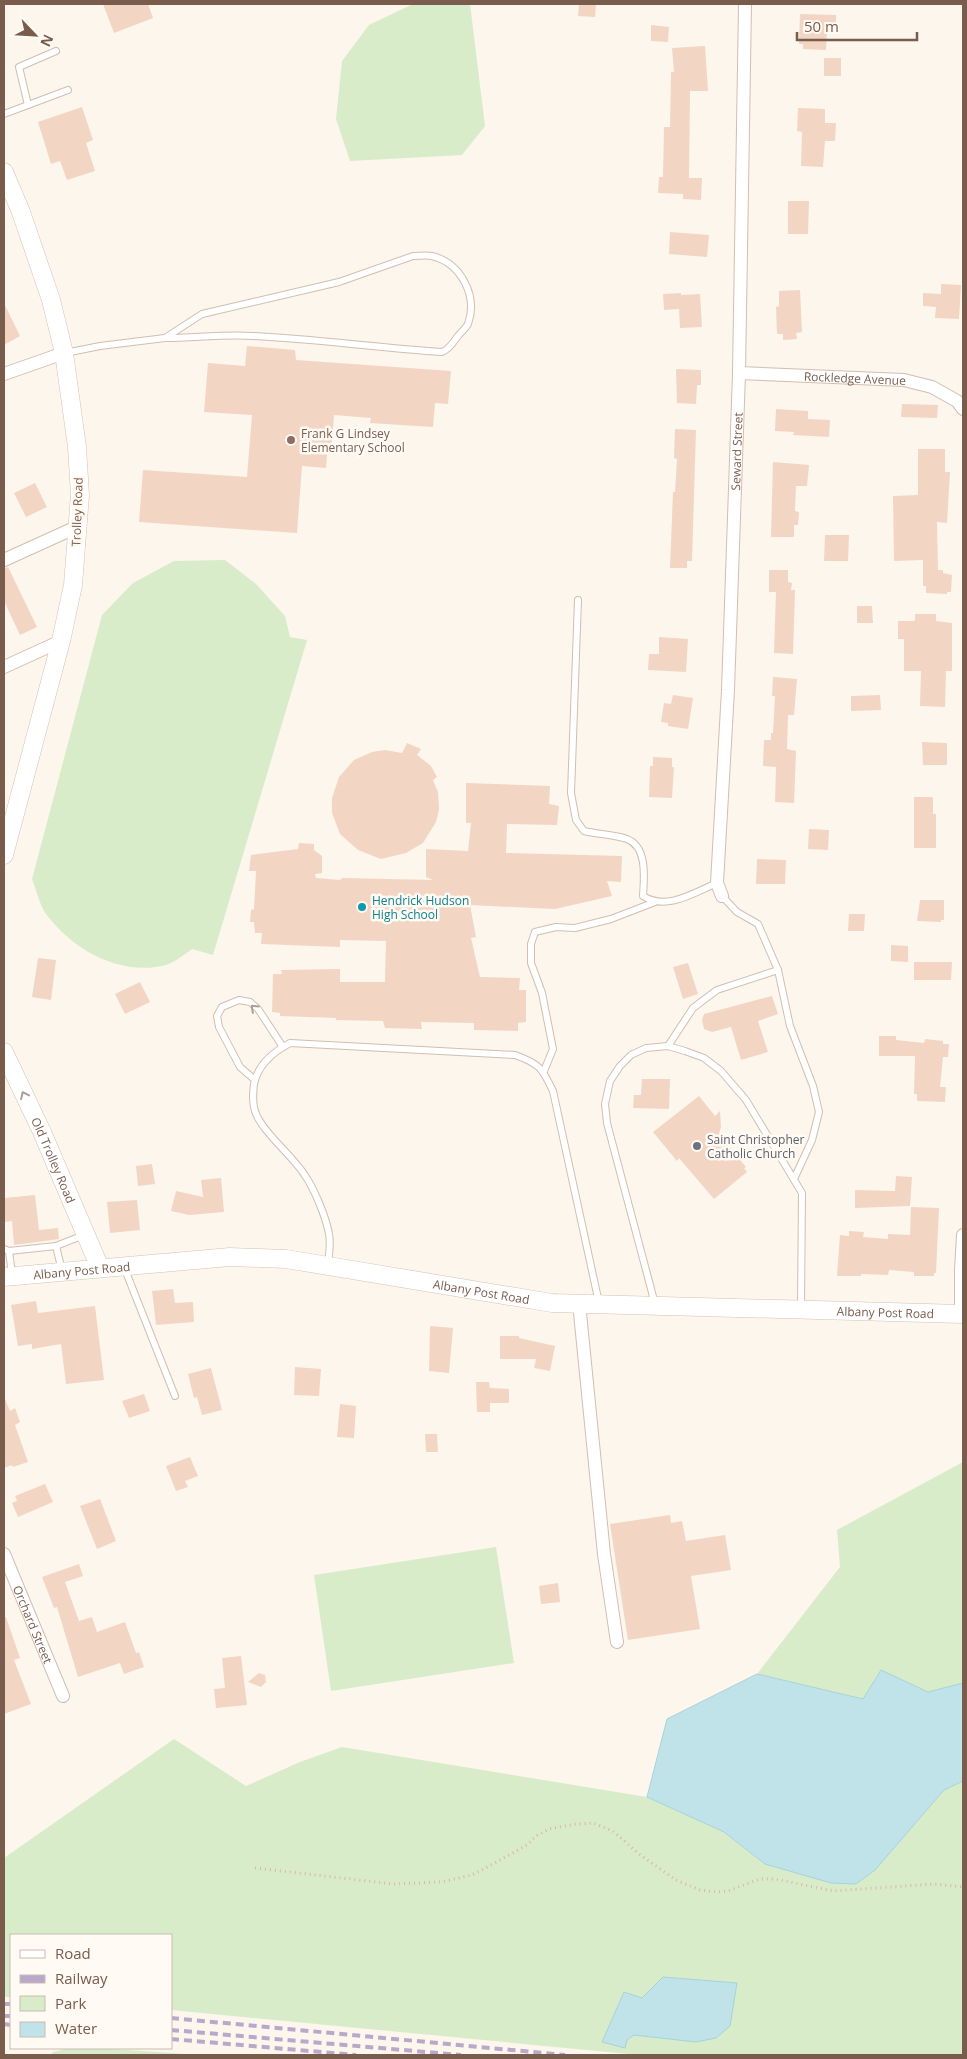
<svg xmlns="http://www.w3.org/2000/svg" width="967" height="2059" viewBox="0 0 967 2059" font-family="'Open Sans',sans-serif">
	<rect width="100%" height="100%" fill="#fdf6ec"/>
	<g fill="#d8ecc9" fill-rule="evenodd">
		<path d="M413,4H470L485,126L462,155L350,161L336,119L342,61L369,25Z"/>
		<path d="M225,560L256,584L285,616L290,637L307,640L213,955L192,949C185,954 175,962 166,965C120,977 70,949 44,911C39,902 36,889 32,879L102,615L133,583L174,561Z"/>
		<path d="M963,1462V1683L928,1692L881,1670L863,1699L757,1674L840,1567L837,1530Z"/>
		<path d="M496,1547L514,1663L331,1691L314,1575Z"/>
		<path d="M174,1739L246,1786L300,1762L342,1747L647,1797L724,1832L765,1864L831,1883L856,1884L875,1870L944,1790L963,1781V2055H639L171,2010V1935H11V1997H4V1858ZM710,1982L737,1984L696,2042L634,2034L627,2040L603,2043L624,1992L641,1998Z"/>
		<path d="M69,2048H99L201,2055H50L53,2052Z"/>
	</g>
	<g fill="#bfe3e8" stroke="#a5d3da">
		<path d="M881,1670L928,1692L963,1683V1781L944,1790L875,1870L856,1884L831,1883L765,1864L724,1832L647,1797L667,1719L757,1674L863,1699Z"/>
		<path d="M663,1977L737,1983L730,2026L716,2038L696,2042L634,2035L627,2040L625,2048L602,2042L624,1992L642,1998Z"/>
	</g>
	<g fill="#f3d5c3">
		<path d="M103,4H148L153,18L114,33Z"/>
		<path d="M579,4H596L595,17L578,16Z"/>
		<path d="M800,14L836,15V29H827L826,50L803,49V44H799Z"/>
		<path d="M651,25L669,27L668,42L651,41Z"/>
		<path d="M705,46L708,91H690L689,178H702L701,200L683,199V194L658,193L659,177H663L664,127H670L671,72H674L672,48Z"/>
		<rect x="824" y="58" width="17" height="18"/>
		<path d="M82,107L93,140L86,143L95,171L67,180L60,161L51,164L38,122Z"/>
		<path d="M798,108L825,109V123H836L835,141H825L823,167L801,166L802,132L797,131Z"/>
		<path d="M788,201H809L808,234H788Z"/>
		<path d="M670,232L709,235L707,257L669,254Z"/>
		<path d="M941,284L961,285L959,319L935,318L936,307L923,306V293L941,294Z"/>
		<path d="M800,290L802,332L796,333L797,339L783,340V334H777L776,307L779,306V291Z"/>
		<path d="M681,293V295L700,294L702,327L680,328L679,309L664,310L663,294Z"/>
		<path d="M4,303L20,336L4,345Z"/>
		<path d="M247,346L295,350L296,360L451,371L448,404L435,403L433,427L370,423L371,418L334,415L332,444L328,443L326,468L302,466L297,533L139,522L143,470L247,477L252,415L204,412L208,363L245,366Z"/>
		<path d="M676,369L701,370V385H697L696,404L677,403Z"/>
		<path d="M902,404L938,405L937,418L901,417Z"/>
		<path d="M776,409L808,411V419L830,420L829,437L793,435L794,432L775,431Z"/>
		<path d="M675,429L696,430L692,561H687V568H670L673,492H675L677,459L674,458Z"/>
		<path d="M918,449H945V472H950L947,523L937,522L938,570H943V573L952,575L951,592H947V594L926,593V586H923V560L894,561L893,496L918,495Z"/>
		<path d="M773,462L809,465L807,486H796L795,511L799,512L798,525H794V537H771Z"/>
		<path d="M35,483L47,507L26,517L14,493Z"/>
		<path d="M825,535H849L848,561H824Z"/>
		<path d="M8,567L37,627L20,635L4,601V568Z"/>
		<path d="M769,570H788V582L792,583L791,590H795L793,654L774,653L776,592H769Z"/>
		<path d="M857,606H872L873,623H857Z"/>
		<path d="M915,614H936V621L952,623V671H946L945,707L920,706L921,671H904V639H898V621H915Z"/>
		<path d="M659,637L688,639L686,672L648,670L649,654H659Z"/>
		<path d="M773,677L797,679L794,715H788L787,749L796,751L794,803L775,802L776,767L763,766L764,740H771V733H773L775,696H772Z"/>
		<path d="M673,695L693,698L688,729L668,726V723L661,722L664,703L671,704Z"/>
		<path d="M880,695L881,710L851,711V696Z"/>
		<path d="M922,742L947,743V765H923Z"/>
		<path d="M407,743L421,749L417,755L431,766L437,777L433,780L438,792L439,809L436,822L423,843L406,853L381,859L358,850L340,834L332,813V798L339,777L354,760L372,752L385,750L402,753Z"/>
		<path d="M653,757L672,758V767H674L672,798L649,797L650,766H653Z"/>
		<path d="M466,783L550,786L549,804L559,806L557,825L507,824L506,853L622,856L621,882L607,881L612,896L555,909L470,905L476,937L471,938L480,977L520,978L519,990H526V1022L518,1023V1031L474,1030V1023L421,1022L422,1029L385,1028L383,1021L336,1020V1018L280,1016V1013L272,1012L273,974H282L281,970L340,969V982H385L386,941L340,940V947L261,944L262,933H255L254,922H250L251,910L254,909L256,871H249L251,855L298,849L299,843L314,844V850L322,856V873L315,874L316,878L340,880L342,878L433,880L426,877V849L468,851L471,823H466Z"/>
		<path d="M914,797H933V814H936V848H914Z"/>
		<path d="M809,829L829,830L828,850L808,849Z"/>
		<path d="M757,859L786,860L785,884H756Z"/>
		<path d="M920,900H944V920H941V922L917,921Z"/>
		<path d="M849,914H865L864,931H848Z"/>
		<path d="M891,945L908,946V962L891,961Z"/>
		<path d="M38,958L56,960L51,1000L32,997Z"/>
		<path d="M914,962H952L951,980H914Z"/>
		<path d="M688,963L698,994L683,999L673,967Z"/>
		<path d="M140,982L150,1002L125,1014L115,994Z"/>
		<path d="M772,996L778,1014L758,1021L768,1052L741,1060L731,1027L712,1032L704,1029L702,1020L704,1014Z"/>
		<path d="M879,1036H896V1040L924,1043L925,1039L943,1041V1044H949L948,1057H943L940,1087H946L945,1102L917,1101V1094H914L915,1056H879Z"/>
		<path d="M642,1079H670L669,1109L633,1108L634,1095H641Z"/>
		<path d="M699,1096L715,1116L720,1111L721,1127L719,1134L746,1167L744,1168L747,1172L714,1199L679,1158L677,1161L653,1132Z"/>
		<path d="M152,1164L155,1184L138,1186L136,1166Z"/>
		<path d="M896,1176L912,1177L910,1206L855,1208V1190L895,1191Z"/>
		<path d="M221,1178L224,1212L189,1215L171,1211L176,1191L203,1197L201,1180Z"/>
		<path d="M35,1195L39,1230L58,1228L59,1239L14,1245L12,1221L4,1222V1198Z"/>
		<path d="M137,1200L140,1230L110,1233L107,1202Z"/>
		<path d="M911,1207L939,1208L936,1273H934V1276H914V1272L889,1270L888,1275L861,1274V1276H837L840,1235L849,1236V1231L864,1232L863,1237L888,1239V1234L910,1235Z"/>
		<path d="M173,1289L175,1303L193,1302L194,1322L156,1325L152,1291Z"/>
		<path d="M36,1301L38,1313L95,1306L104,1380L66,1384L61,1344L32,1349V1344L18,1346L11,1305Z"/>
		<path d="M430,1326L453,1328L449,1373L429,1371Z"/>
		<path d="M500,1336H519V1338L555,1346L550,1371L534,1368L536,1359H500Z"/>
		<path d="M295,1367L321,1369L319,1396L294,1395Z"/>
		<path d="M211,1368L222,1410L202,1415L197,1397L194,1398L188,1374Z"/>
		<path d="M476,1382H489L490,1388L509,1389V1403H490V1412H477Z"/>
		<path d="M144,1394L150,1411L129,1418L122,1401Z"/>
		<path d="M5,1399L10,1411L15,1408L20,1422L15,1425L28,1462L13,1467L12,1465L4,1468V1400Z"/>
		<path d="M340,1404L356,1406L354,1438L337,1437Z"/>
		<path d="M425,1434H437L438,1452H426Z"/>
		<path d="M190,1457L198,1476L185,1481L188,1487L176,1491L166,1466Z"/>
		<path d="M45,1484L53,1502L18,1517L12,1503L17,1501L15,1496Z"/>
		<path d="M100,1499L116,1541L97,1549L80,1506Z"/>
		<path d="M670,1515L671,1523L682,1521L686,1541L725,1535L731,1570L691,1576L700,1629L628,1640L610,1524Z"/>
		<path d="M79,1564L83,1576L65,1582L79,1621L92,1617L97,1632L125,1622L136,1653L139,1652L144,1667L124,1674L120,1663L78,1677L57,1607L54,1608L42,1577Z"/>
		<path d="M558,1583L560,1602L541,1604L539,1586Z"/>
		<path d="M4,1617H6L20,1658L14,1660L31,1704L4,1714Z"/>
		<path d="M241,1656L247,1705L216,1708L214,1689L225,1688L222,1658Z"/>
		<path d="M259,1673L265,1675L266,1682L261,1687L248,1682Z"/>
	</g>
	<g fill="none" stroke-linecap="round" stroke-linejoin="round">
		<g stroke="#d1beb0" stroke-width="8">
			<g id="lane">
				<path d="M28,105L19,67L56,51"/>
				<path d="M4,114L68,90"/>
				<path d="M413,256C419,256 426,255 432,256C461,263 478,296 468,324C466,328 461,332 458,336C453,342 450,349 442,352C379,348 316,339 253,336C224,334 194,338 165,338L202,314L339,282Z"/>
				<path d="M65,353L100,346L165,338"/>
				<path d="M578,600L571,793L576,820L584,831C597,834 615,835 627,839C648,847 644,879 643,896C667,911 693,893 717,883"/>
				<path d="M722,896L737,912L758,924L778,970L790,1026L813,1086L819,1112L812,1140L794,1179"/>
				<path d="M668,1046L693,1008L717,990L778,970"/>
				<path d="M544,1071L553,1049L542,993L531,963V944L535,932L556,927L575,928L611,919L655,902"/>
				<path d="M255,1080L240,1067L219,1027L217,1016L222,1007L239,1000L250,1002L258,1009L283,1047"/>
				<path d="M56,1246L62,1271"/>
				<path d="M4,1249L9,1251L56,1246L84,1235"/>
				<path d="M9,1251L12,1274"/>
				<path d="M328,1264C329,1255 331,1243 329,1234C326,1217 314,1188 304,1174C292,1155 261,1131 255,1111C252,1102 253,1093 254,1084C258,1064 273,1052 290,1043L515,1055C540,1064 542,1068 553,1091L599,1303"/>
				<path d="M124,1267L175,1396"/>
				<path d="M655,1304L607,1123L605,1104L610,1081L620,1066L631,1055L646,1048L668,1046L685,1051L704,1058L721,1071L746,1100L802,1193L801,1307"/>
			</g>
		</g>
		<g stroke="#d1beb0" stroke-width="14">
			<g id="street">
				<path id="s1" d="M739,373L904,380L932,387L957,401L963,409"/>
				<path d="M4,374L64,353"/>
				<path d="M4,560L79,526"/>
				<path d="M4,667L61,641"/>
				<path id="s2" d="M722,896L717,883L728,690L739,373L745,4"/>
				<path d="M579,1303L604,1554L617,1642"/>
				<path d="M961,1314V1270L963,1235"/>
				<path id="s3" d="M4,1554L63,1696"/>
			</g>
		</g>
		<g stroke="#d6c0b0" stroke-width="19">
			<g id="secondary">
				<path d="M4,172L21,212L51,300L64,353L77,447L80,495L73,585L61,641L4,855"/>
				<path id="s4" d="M4,1052L42,1132L100,1268"/>
				<path id="s5" d="M4,1277L230,1257L286,1259L552,1303L963,1314"/>
			</g>
		</g>
		<path stroke="#d9b8a5" stroke-width="3" stroke-dasharray="1 4" stroke-linecap="butt" d="M255,1868L394,1884L441,1882L472,1875L513,1853L527,1845L536,1836L549,1829L576,1824L593,1823L613,1831L639,1854L676,1880L700,1890L717,1892L728,1891L760,1879H775L833,1891L933,1884L963,1887"/>
		<use href="#lane" stroke="#fff" stroke-width="6"/>
		<use href="#street" stroke="#fff" stroke-width="12"/>
		<use href="#secondary" stroke="#fff" stroke-width="18"/>
		<g stroke="#b9a8c9" stroke-width="4" stroke-dasharray="8 5" stroke-linecap="butt">
			<path d="M4,2004H11"/>
			<path d="M4,2016H11"/>
			<path d="M171,2018L565,2055"/>
			<path d="M4,2024L11,2025"/>
			<path d="M171,2030L461,2055"/>
			<path d="M171,2039L356,2055"/>
		</g>
	</g>
	<defs><path id="oneway-chevron" d="M-2-3.5L2.5 0L-2 3.5" fill="none" stroke-width="1.6" stroke-linecap="round" stroke-linejoin="round" transform="scale(1.25)"/></defs>
	<g stroke="#af9d94">
		<use href="#oneway-chevron" transform="translate(254 1008) rotate(-137)"/>
		<use href="#oneway-chevron" transform="translate(24 1095) rotate(-115)"/>
	</g>
	<circle fill="#8d6e63" stroke="#fffaf3" stroke-width="2" cx="291" cy="440" r="5"/>
	<circle fill="#0f9aa8" stroke="#fffaf3" stroke-width="2" cx="362" cy="907" r="5"/>
	<circle fill="#6b7280" stroke="#fffaf3" stroke-width="2" cx="697" cy="1146" r="5"/>
	<g text-anchor="middle" dominant-baseline="central" stroke-width="5" stroke-linejoin="round" paint-order="stroke">
		<g font-size="12" fill="#7a5c4d" stroke="#fffaf3">
			<text stroke="none"><textPath href="#s1" startOffset="116">Rockledge Avenue</textPath></text>
			<text stroke="none"><textPath href="#s2" startOffset="446">Seward Street</textPath></text>
			<text transform="translate(77 512) rotate(-88)">Trolley Road</text>
			<text stroke="none"><textPath href="#s4" startOffset="119">Old Trolley Road</textPath></text>
			<text stroke="none"><textPath href="#s5" startOffset="78">Albany Post Road</textPath></text>
			<text stroke="none"><textPath href="#s5" startOffset="481">Albany Post Road</textPath></text>
			<text stroke="none"><textPath href="#s5" startOffset="886">Albany Post Road</textPath></text>
			<text stroke="none"><textPath href="#s3" startOffset="76">Orchard Street</textPath></text>
		</g>
		<g font-size="12" fill="#785e54" stroke="#fffaf3" text-anchor="start">
			<text x="301" y="433">Frank G Lindsey<tspan x="301" dy="14">Elementary School</tspan></text>
		</g>
		<g font-size="12" fill="#0d838f" stroke="#fffaf3" text-anchor="start">
			<text x="372" y="900">Hendrick Hudson<tspan x="372" dy="14">High School</tspan></text>
		</g>
		<g font-size="12" fill="#5b616d" stroke="#fffaf3" text-anchor="start">
			<text x="707" y="1139">Saint Christopher<tspan x="707" dy="14">Catholic Church</tspan></text>
		</g>
	</g>
	<rect width="967" height="2059" fill="none" stroke="#7a5c4d" stroke-width="10"/>
	<rect x="10" y="1934" width="162" height="115" fill="#fffaf3" stroke="#cabbb1"/>
	<rect x="20" y="1950" width="25" height="8" fill="#ffffff" stroke="#cabbb1"/>
	<text x="55" y="1959" font-size="15" fill="#7a5c4d">Road</text>
	<rect x="20" y="1975" width="25" height="8" fill="#b9a8c9" stroke="#cabbb1"/>
	<text x="55" y="1984" font-size="15" fill="#7a5c4d">Railway</text>
	<rect x="20" y="1996" width="25" height="15" fill="#d8ecc9" stroke="#cabbb1"/>
	<text x="55" y="2009" font-size="15" fill="#7a5c4d">Park</text>
	<rect x="20" y="2022" width="25" height="15" fill="#bfe3e8" stroke="#cabbb1"/>
	<text x="55" y="2034" font-size="15" fill="#7a5c4d">Water</text>
	<g transform="translate(35 35) rotate(115)" stroke="#fffaf3" stroke-width="4" paint-order="stroke">
	<path d="M0-4L9 19L0 12L-9 19Z" fill="#7a5c4d"/>
	<text y="-8" font-size="14" font-weight="bold" text-anchor="middle" fill="#7a5c4d">N</text>
	</g>
	<path d="M797 32v8h120v-8" fill="none" stroke="#7a5c4d" stroke-width="2.5"/>
	<text x="804" y="32" font-size="15" fill="#7a5c4d" stroke="#fffaf3" stroke-width="4" paint-order="stroke">50 m</text>
</svg>
